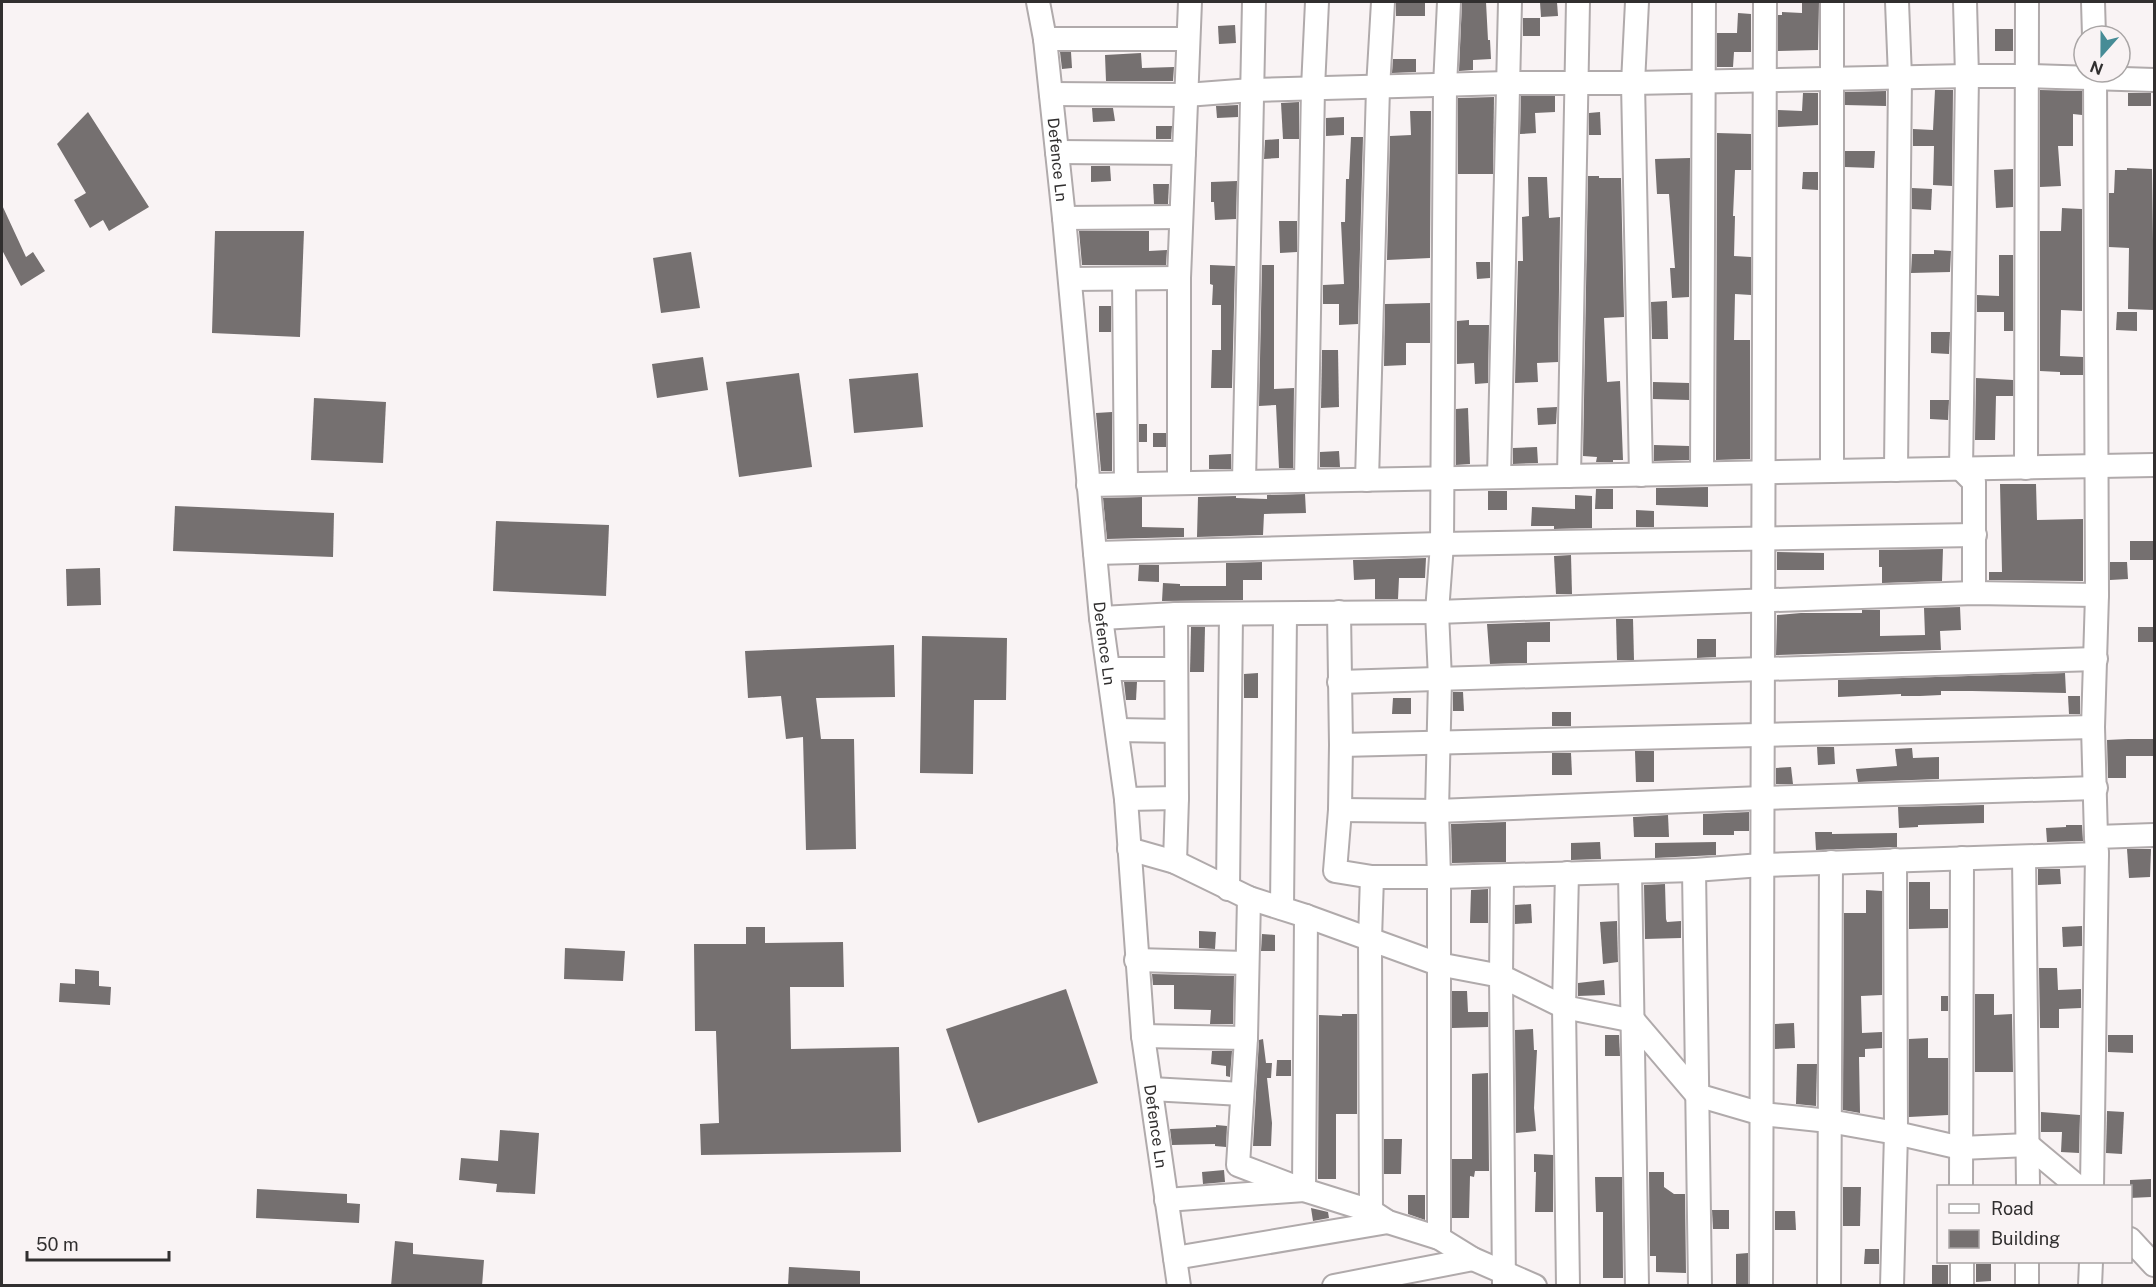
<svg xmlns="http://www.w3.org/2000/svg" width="2156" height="1287" viewBox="0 0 2156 1287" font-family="'Public Sans',sans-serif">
	<rect width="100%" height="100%" fill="#f9f3f4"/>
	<g fill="#757070">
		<rect x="1396" y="2" width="29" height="14"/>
		<path d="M1462,2H1486L1488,40H1490L1491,59L1473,60V70L1459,71Z"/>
		<path d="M1540,2H1557L1558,16L1541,17Z"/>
		<path d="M1802,2H1819L1818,50L1778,51V15H1782V12L1802,13Z"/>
		<path d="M1738,13L1751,14V52H1734L1733,67H1717V33H1737Z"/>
		<rect x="1523" y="18" width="17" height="18"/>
		<path d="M1235,25L1236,43L1219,44L1218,26Z"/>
		<rect x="1995" y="29" width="18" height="22"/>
		<path d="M1060,52H1071L1072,68L1062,69Z"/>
		<path d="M1141,53L1142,68L1174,67L1173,81H1106L1105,55Z"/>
		<path d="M1393,59H1416V72L1392,73Z"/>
		<path d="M1935,90H1953L1952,186L1933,185L1934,146H1913V129L1933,130Z"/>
		<path d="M2040,90L2082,91V115L2073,114V146H2058L2061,186L2040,187Z"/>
		<path d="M1886,91V106L1845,105V92Z"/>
		<path d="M1803,93H1818V125L1778,127V110L1802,111Z"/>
		<rect x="2128" y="93" width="23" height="13"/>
		<path d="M1521,96H1555V112L1535,113L1536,133L1520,134Z"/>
		<path d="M1494,97L1493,174H1458V98Z"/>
		<path d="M1299,102V139H1283L1281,103Z"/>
		<path d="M1238,105V117L1217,118L1216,106Z"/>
		<path d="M1092,108H1113L1115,121L1093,122Z"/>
		<path d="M1410,111H1431L1430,258L1387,260L1390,136L1411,135Z"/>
		<path d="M88,112L149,207L109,231L103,220L90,228L74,200L86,193L57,144Z"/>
		<path d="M1600,112L1601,135H1589V113Z"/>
		<path d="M1344,117V135L1326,136V118Z"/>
		<path d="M1156,126H1172L1171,139H1156Z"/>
		<path d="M1717,133L1751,134V170H1735L1733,216H1735L1734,256L1751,257V295L1735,294L1734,340H1750V459L1716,460Z"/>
		<path d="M1351,137H1363L1358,324L1339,325V304H1323V285L1344,284L1341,222H1345L1346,179H1349Z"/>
		<path d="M1279,139V158L1264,159L1265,140Z"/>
		<path d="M1845,151H1875L1874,168L1845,167Z"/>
		<path d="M1690,158L1689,297L1672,298L1670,268H1675L1669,194H1657L1655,159Z"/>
		<path d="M1091,166H1110L1111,181L1091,182Z"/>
		<path d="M2127,168L2152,169L2154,310L2128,309L2129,248L2109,247V193H2114L2115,170H2127Z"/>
		<path d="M2013,169V207L1996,208L1994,170Z"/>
		<path d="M1803,172H1818V190L1802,189Z"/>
		<path d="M1588,176H1599V178H1621L1624,317L1604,318L1607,382L1620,381L1623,460H1613V462H1596L1597,457L1583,456Z"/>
		<path d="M1528,177H1547L1549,218L1560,217L1558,362L1537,363L1538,382L1515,383L1518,261H1523L1522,217L1529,216Z"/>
		<path d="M1237,181L1236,219L1215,220L1214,202H1211V182Z"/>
		<path d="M1153,184H1169L1168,204H1154Z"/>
		<path d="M1912,188L1932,189L1931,210L1912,209Z"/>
		<path d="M2,205L26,257L33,252L45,271L21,286L2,250Z"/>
		<path d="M2062,208L2082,209V311L2061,310L2060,356L2083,357V375H2060V372L2040,371V231H2061Z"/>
		<path d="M1279,221H1297V252L1280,253Z"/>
		<path d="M215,231H304L300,337L212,333Z"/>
		<path d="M1079,231H1149V251L1167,250L1166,265H1082Z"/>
		<path d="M1934,250L1951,251L1950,272L1911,273L1912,254H1934Z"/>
		<path d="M691,252L700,308L661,313L653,258Z"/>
		<path d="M1999,255H2013V331H2004V312H1977V295L1999,296Z"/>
		<path d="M1476,262H1490V278L1477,279Z"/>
		<path d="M1210,265L1235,266L1232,388H1211L1212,350H1221V305H1212L1213,285L1210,284Z"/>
		<path d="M1262,265H1274V389L1294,388L1293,468H1279L1276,405L1259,406Z"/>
		<path d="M1667,301L1668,339H1652L1651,302Z"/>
		<path d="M1430,303V343H1406V365L1384,366L1385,304Z"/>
		<rect x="1099" y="306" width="12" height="26"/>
		<path d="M2117,312H2137V331L2116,330Z"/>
		<path d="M1469,320V325H1489L1488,383L1475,384L1474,363L1457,364V321Z"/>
		<path d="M1931,332H1950L1949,354L1931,353Z"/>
		<path d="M1322,350H1338L1339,407L1321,408Z"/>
		<path d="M703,357L708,390L657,398L652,364Z"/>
		<path d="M799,373L812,467L739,477L726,382Z"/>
		<path d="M918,373L923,427L854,433L849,379Z"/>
		<path d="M1976,378L2013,380V396H1996L1995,440H1975Z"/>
		<path d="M1653,382L1689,383V400L1653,399Z"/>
		<path d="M314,398L386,402L383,463L311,460Z"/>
		<path d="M1930,400H1949L1948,420L1930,419Z"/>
		<path d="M1557,407L1556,424L1538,425L1537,408Z"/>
		<path d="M1468,408L1470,464L1456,465V409Z"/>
		<path d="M1112,412V471H1101L1096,413Z"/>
		<rect x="1139" y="424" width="8" height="18"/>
		<rect x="1153" y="433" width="13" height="14"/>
		<path d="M1654,445L1689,446V460L1654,461Z"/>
		<path d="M1537,447L1538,463L1513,464V448Z"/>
		<path d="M1339,451L1340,467H1320V452Z"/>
		<path d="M1231,454V469H1209V455Z"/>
		<path d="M2000,484H2036L2037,520L2083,519V581L1989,580V572H2002Z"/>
		<path d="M1708,487V507L1656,505V488Z"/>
		<path d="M1596,489H1613V509H1595Z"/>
		<rect x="1488" y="491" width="19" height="19"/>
		<path d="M1305,494L1306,513L1264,514L1263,535L1197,537L1198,497L1236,496V498L1267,499V495Z"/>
		<path d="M1575,495L1592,496V528L1554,529V526H1531L1532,507L1575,509Z"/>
		<path d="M1142,497V527L1184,528V537L1107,539L1103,498Z"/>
		<path d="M175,506L334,513L333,557L173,551Z"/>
		<path d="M1636,510L1654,511V527H1636Z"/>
		<path d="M496,521L609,525L606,596L493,591Z"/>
		<rect x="2130" y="541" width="24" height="19"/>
		<path d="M1943,549L1942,581L1882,583V567H1879V550Z"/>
		<path d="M1777,552L1824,553V570H1777Z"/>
		<path d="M1571,555L1572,594H1556L1554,556Z"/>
		<path d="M1426,558L1425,578H1399L1398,599H1375V579L1354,580L1353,560Z"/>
		<path d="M1262,562V580H1243V600L1162,601L1163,583L1180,584V586H1226V563Z"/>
		<path d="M2110,562H2127L2128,579L2110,580Z"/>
		<path d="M1139,565H1159V582L1138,581Z"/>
		<path d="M100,568L101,605L67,606L66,569Z"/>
		<path d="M1960,607L1961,630L1940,631L1941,650L1776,655L1777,615L1801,613H1862V610H1880V636L1925,635L1924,608Z"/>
		<path d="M1616,619H1633L1634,660H1617Z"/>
		<path d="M1550,622V642H1527V663L1490,664L1487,624Z"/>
		<path d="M1191,627H1205L1204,672H1190Z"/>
		<rect x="2138" y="627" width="16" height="15"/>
		<path d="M922,636L1007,638L1006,700H974L973,774L920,773Z"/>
		<path d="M1697,639H1716V657L1697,658Z"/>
		<path d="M894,645L895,697L816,698L821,739H854L856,849L806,850L803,737L786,739L781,696L748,698L745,651Z"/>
		<path d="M1258,673V698H1244V674Z"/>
		<path d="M2065,673L2066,693L1972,691H1941V695L1920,696H1901V694L1838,697V680Z"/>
		<path d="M1124,682H1137L1136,700H1126Z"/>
		<path d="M1453,692H1463L1464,711H1453Z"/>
		<path d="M2068,696H2080V714H2069Z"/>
		<path d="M1393,698H1411V714H1392Z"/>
		<rect x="1552" y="712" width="19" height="14"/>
		<path d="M2128,739H2154V756H2126V778H2108L2107,740Z"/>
		<path d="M1817,747H1834L1835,764L1818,765Z"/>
		<path d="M1912,748L1913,758L1939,757V779L1858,782L1856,769L1897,766L1895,749Z"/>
		<path d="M1635,751H1654V782H1636Z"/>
		<path d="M1552,753H1571L1572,775H1552Z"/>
		<path d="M1791,767L1793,784H1776V768Z"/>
		<path d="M1984,805V823L1918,825V827L1899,828L1898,807Z"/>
		<path d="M1749,812V831H1734V835H1703V814Z"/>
		<path d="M1668,815L1669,837H1634L1633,817Z"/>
		<path d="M1506,822V862L1452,863L1451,824Z"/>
		<path d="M2066,825H2082L2083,841L2047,842L2046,828L2066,827Z"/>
		<path d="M1815,832H1832V834L1897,833V847L1816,850Z"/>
		<path d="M1600,842L1601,859L1571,860V843Z"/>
		<path d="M1716,842V855L1655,858V843Z"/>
		<path d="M2127,849H2151L2150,877L2129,878Z"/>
		<path d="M2038,869H2060L2061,884L2038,885Z"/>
		<path d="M1909,882H1930V909H1948V928L1909,929Z"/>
		<path d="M1665,884L1666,919L1667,922L1681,921V938L1645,939L1644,885Z"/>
		<path d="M1488,889V923H1470L1471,890Z"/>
		<path d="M1866,890L1882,891V995L1861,996L1862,1033L1882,1032V1048L1865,1049V1057H1859L1860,1113L1843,1110L1844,913H1866Z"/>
		<path d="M1531,904L1532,923L1515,924V905Z"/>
		<path d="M1617,921L1618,962L1603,964L1600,922Z"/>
		<path d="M2082,926V946L2063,947L2062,927Z"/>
		<path d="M746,927H765V943L843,942L844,987H790L791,1049L899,1047L901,1152L701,1155L700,1124L719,1123L716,1031H695L694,944H746Z"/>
		<path d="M1199,931L1216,932L1215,949L1199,948Z"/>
		<path d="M1262,934L1275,935V951H1261Z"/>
		<path d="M565,948L625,951L623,981L564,979Z"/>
		<path d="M2039,968H2057L2058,990L2081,989V1008L2059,1009V1028H2040Z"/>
		<path d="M75,969L99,971V986L111,987L110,1005L59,1002L60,983L75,984Z"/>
		<path d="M1152,974L1234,976L1233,1024H1210L1211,1010L1174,1009V985H1153Z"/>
		<path d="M1604,980L1605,995L1578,996V983Z"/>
		<path d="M1066,989L1098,1083L978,1123L946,1029Z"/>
		<path d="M1452,991H1467L1468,1012H1488V1027L1452,1028Z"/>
		<path d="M1975,994H1994V1015L2012,1014L2013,1072H1975Z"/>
		<rect x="1941" y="996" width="7" height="15"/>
		<path d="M1342,1014H1357V1114H1336V1179H1318L1319,1015L1342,1016Z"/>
		<path d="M1794,1023L1795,1048L1775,1049V1024Z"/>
		<path d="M1533,1029L1534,1050H1537L1534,1108L1536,1131L1516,1133L1515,1030Z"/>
		<path d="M1605,1035H1619L1620,1056H1605Z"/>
		<path d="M2108,1035H2133V1053L2108,1052Z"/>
		<path d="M1928,1038V1058H1948V1115L1909,1117V1039Z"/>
		<path d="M1263,1039L1266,1063H1272L1271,1078H1267L1272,1123L1271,1146H1253L1259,1040Z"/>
		<path d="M1212,1051H1232L1230,1077L1226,1076V1066L1211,1064Z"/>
		<path d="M1277,1060H1291V1076H1276Z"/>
		<path d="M1797,1064H1817L1816,1106L1796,1104Z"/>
		<path d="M1488,1073L1489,1171H1475L1474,1177L1470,1176L1469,1218H1452V1159H1472V1074Z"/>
		<path d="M2107,1111L2124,1112L2122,1154L2106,1153Z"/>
		<path d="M2041,1112L2080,1115L2079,1153L2061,1152L2062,1132H2041Z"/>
		<path d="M1216,1125L1227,1126L1226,1147L1215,1146V1144L1172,1145L1170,1129L1216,1127Z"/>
		<path d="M500,1130L539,1133L535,1194L496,1192L497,1184L459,1180L461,1158L498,1161Z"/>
		<path d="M1384,1139H1402L1401,1174H1384Z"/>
		<path d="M1534,1154L1553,1155V1212H1535L1536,1172H1534Z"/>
		<path d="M1224,1170L1225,1182L1203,1184L1202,1172Z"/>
		<path d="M1649,1172H1664V1187L1674,1194H1685L1686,1273L1656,1272V1256H1650Z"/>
		<path d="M1595,1177H1622L1623,1278H1603V1212H1596Z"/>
		<path d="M2151,1179V1197L2130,1198V1180Z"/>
		<path d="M1843,1187H1861L1860,1226H1843Z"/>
		<path d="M257,1189L347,1194V1203L360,1204L359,1223L256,1218Z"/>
		<path d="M1408,1195H1425V1220L1408,1214Z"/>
		<path d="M1311,1208L1328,1212L1329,1218L1313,1221Z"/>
		<path d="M1712,1210H1729V1229H1713Z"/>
		<path d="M1775,1211H1795L1796,1230H1775Z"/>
		<path d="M395,1241L413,1243V1254L484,1260L482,1286H391Z"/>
		<path d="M1865,1249H1879V1264H1864Z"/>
		<path d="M1748,1253V1286H1736V1254Z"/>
		<path d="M1976,1264H1991V1281L1976,1282Z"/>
		<rect x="1932" y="1265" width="16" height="20"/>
		<path d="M789,1267L860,1271V1286H788Z"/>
	</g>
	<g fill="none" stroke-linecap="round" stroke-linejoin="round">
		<g stroke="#b0aaab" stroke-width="26">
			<g id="minor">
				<path id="s1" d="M1038,2L1045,39L1064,218L1101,618L1126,799L1143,1036L1179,1286"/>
				<path d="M1449,2L1445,86L1442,544L1437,612L1440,679L1437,811L1439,877L1694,870L1762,865L2097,854L2096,837L2154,835"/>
				<path d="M1637,2L1633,83L1641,475"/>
				<path d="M1965,2L1967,76L1961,469L1974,482V593"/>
				<path d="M2093,2L2094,36"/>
				<path d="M1045,39H1188"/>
				<path d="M2095,72L2097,595L2093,727L2096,837"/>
				<path d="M1051,94L1186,95L1252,90L1508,83H1633L1967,76H2028L2154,80"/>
				<path d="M1057,152L1184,153"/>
				<path d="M1064,218L1181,217"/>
				<path d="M1070,279L1179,278"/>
				<path d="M1124,279L1126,484"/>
				<path d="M2026,468L2027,2"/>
				<path d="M1896,470L1900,77L1897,2"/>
				<path d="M1832,471V2"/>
				<path d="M1702,473L1704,2"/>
				<path d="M1569,476L1578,2"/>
				<path d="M1499,477L1510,2"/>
				<path d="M1367,480L1378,88L1383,2"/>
				<path d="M1306,481L1313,88L1317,2"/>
				<path d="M1244,482L1254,2"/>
				<path d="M1179,483V278L1190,2"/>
				<path d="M1088,485L2154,465"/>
				<path d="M1095,553L1442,544L1975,535"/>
				<path d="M1339,612L1341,745L1340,810L1335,871L1372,877H1439V1238"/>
				<path d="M1101,618L1176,614L1437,612L1974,593L2097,595"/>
				<path d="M1109,669H1176"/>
				<path d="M1339,682L2096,659"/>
				<path d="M1117,730L1176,731"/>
				<path d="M1341,745L2093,727"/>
				<path d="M1126,799L1177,798"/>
				<path d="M1340,810L1437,811L1762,798L2096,788"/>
				<path d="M1129,849L1175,862L1249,898L1306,916L1438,964L1501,976L1564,1007L1634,1021L1697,1095L1762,1114L1829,1121L1896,1133L1961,1148L2028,1145L2077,1186"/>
				<path d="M2024,857L2028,1186"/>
				<path d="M1175,862L1177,798L1176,614"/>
				<path d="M1694,870L1700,1286"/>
				<path d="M1630,872L1637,1286"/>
				<path d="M1567,873L1564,1007L1568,1286"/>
				<path d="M1502,876L1501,976L1504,1285"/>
				<path d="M1228,889L1231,615"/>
				<path d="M1249,898L1246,1038L1238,1165L1304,1190L1371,1211L1388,1222L1439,1238L1473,1259L1535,1286"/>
				<path d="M1282,908L1285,615"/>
				<path d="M1136,960L1246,963"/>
				<path d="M1143,1036L1246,1038"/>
				<path d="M1151,1089L1242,1094"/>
				<path d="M1961,1186L1962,858"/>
				<path d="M2092,1186L2097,854"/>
				<path d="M1166,1200L1304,1190L1306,916"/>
				<path d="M1371,1211L1370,939L1372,877"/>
				<path d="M2130,1239L2154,1265"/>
				<path d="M1175,1258L1388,1222"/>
				<path d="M1962,1262V1286"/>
				<path d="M1334,1286L1473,1259"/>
				<path d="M1761,1286L1765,2"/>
				<path d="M1829,1286L1831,862"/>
				<path d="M1892,1286L1896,1133L1895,860"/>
				<path d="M2027,1286V1262"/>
				<path d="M2090,1286L2091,1262"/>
			</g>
		</g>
		<use href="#minor" stroke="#fff" stroke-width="22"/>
	</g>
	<g text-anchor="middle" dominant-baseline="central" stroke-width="6" stroke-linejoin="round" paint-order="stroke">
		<g font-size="16" fill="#312f2f" stroke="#f9f3f4">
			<text stroke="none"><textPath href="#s1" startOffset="159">Defence Ln</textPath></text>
			<text stroke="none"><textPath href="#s1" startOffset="645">Defence Ln</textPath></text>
			<text stroke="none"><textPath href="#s1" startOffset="1131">Defence Ln</textPath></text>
		</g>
	</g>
	<rect width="2156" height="1287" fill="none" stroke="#312f2f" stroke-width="6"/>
	<rect x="1937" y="1185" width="195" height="78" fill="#f9f3f4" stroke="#a9a5a5" stroke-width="1.5"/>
	<rect x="1949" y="1204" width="30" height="9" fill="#ffffff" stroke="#a9a5a5" stroke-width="1.5"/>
	<text x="1991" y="1215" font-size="18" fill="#312f2f">Road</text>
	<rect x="1949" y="1230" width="30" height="18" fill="#757070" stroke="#a9a5a5" stroke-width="1.5"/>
	<text x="1991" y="1245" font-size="18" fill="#312f2f">Building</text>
	<g transform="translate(2102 54) rotate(201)"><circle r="28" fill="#f9f3f4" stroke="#a9a5a5" stroke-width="1.5"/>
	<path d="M0-4.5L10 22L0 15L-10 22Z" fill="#468c96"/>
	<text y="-9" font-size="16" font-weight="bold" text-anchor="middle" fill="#312f2f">N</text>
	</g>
	<path d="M27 1251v9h142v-9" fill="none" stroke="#312f2f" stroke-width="3"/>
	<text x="36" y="1251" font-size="18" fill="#312f2f" stroke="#f9f3f4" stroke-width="4.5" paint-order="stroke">50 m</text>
</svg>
